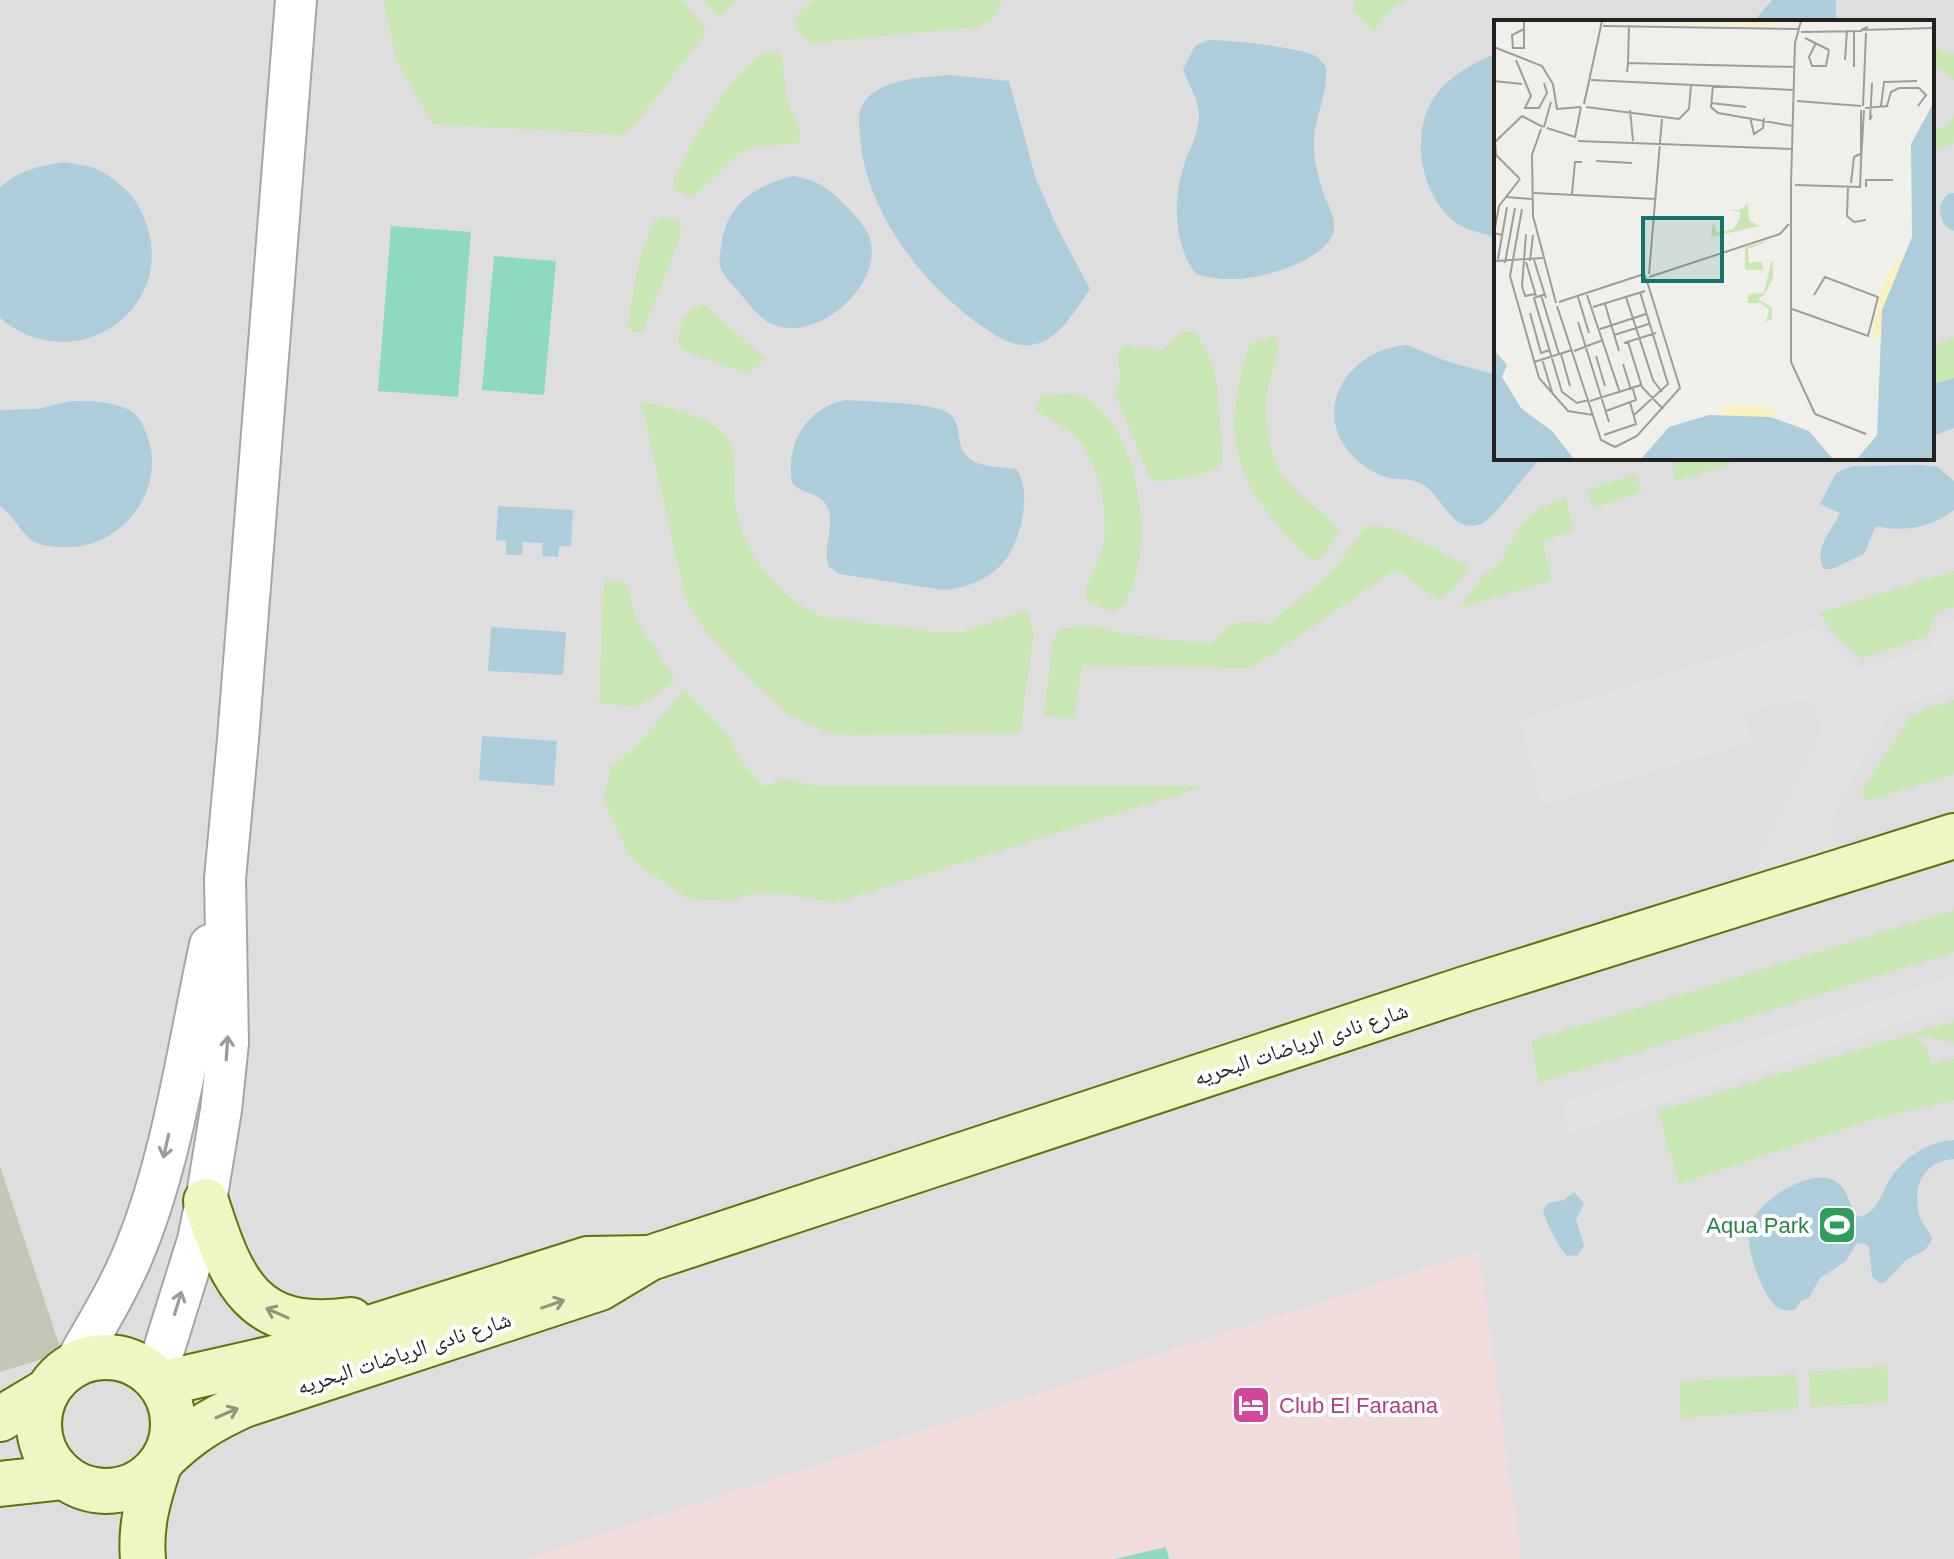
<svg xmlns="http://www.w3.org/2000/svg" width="1954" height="1559" viewBox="0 0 1954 1559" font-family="Arial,'Noto Naskh Arabic',sans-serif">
	<rect width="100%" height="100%" fill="#f1efe9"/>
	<path fill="#dfdede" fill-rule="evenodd" d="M0,0H1954V1559H0ZM1496,22H1932V458H1496Z"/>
	<path fill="#f0dcda" d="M1479,1251L1521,1559H525Z"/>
	<path fill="#c4c5b5" d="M0,1166L62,1353L0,1372Z"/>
	<g fill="#c9e7b3">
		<path d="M383,0H682L707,31L639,120L623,135L433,124L397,62Z"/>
		<path d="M704,0H737L719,18Z"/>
		<path d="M814,0H1002C998,16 992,22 976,27L811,43C787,23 792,17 814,0Z"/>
		<path d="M1355,0H1407L1389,10L1374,32L1353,10Z"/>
		<path d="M1932,47L1954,55V80L1942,69L1932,67Z"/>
		<path d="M769,52L778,54L782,58L787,100L800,132V140L796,144L751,147L738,154L694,197L676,191L673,181C687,151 737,59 769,52Z"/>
		<path d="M1954,116V143L1932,151V131L1946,126Z"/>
		<path d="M662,217L677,219L681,224L680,238L643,331L633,332L628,326L638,264L654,220Z"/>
		<path d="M703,304L765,358L757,367L745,373L680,349C675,330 684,309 703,304Z"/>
		<path d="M1183,331L1196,333L1209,356L1217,382L1223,462C1212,475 1171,482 1154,481L1148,474L1115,394L1120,376L1117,353L1125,344L1161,351Z"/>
		<path d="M1276,335C1280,354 1274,366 1269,384C1263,408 1267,441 1277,465C1291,497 1325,507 1340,533L1319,560C1304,559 1291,541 1282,530C1272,517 1260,504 1252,490C1226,444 1233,391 1250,344Z"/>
		<path d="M1954,337V378L1932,385V347Z"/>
		<path d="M1043,395C1056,395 1075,391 1086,398C1137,428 1154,537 1132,587C1129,593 1126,604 1120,608C1110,615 1094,604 1085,599C1085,581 1100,563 1103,545C1110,515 1098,460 1077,438C1066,426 1048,419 1035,410Z"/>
		<path d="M641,402C664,405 712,417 725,436C738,454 733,480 735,501C741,551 775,594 819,616L933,632H963L1027,610L1034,633L1020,733L849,735L829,733L788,714L742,671L704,629L692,611L686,600Z"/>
		<path d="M1679,458H1750L1676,481L1672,463Z"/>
		<path d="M1636,474L1642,492L1593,508L1587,490Z"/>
		<path d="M1566,497L1574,530L1543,541L1551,581L1460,608L1483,575L1499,564L1520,526L1540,508Z"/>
		<path d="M1367,525C1401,525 1438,552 1468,567C1461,582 1453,591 1438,600L1396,569L1252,668L1082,665L1074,718L1044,716L1053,639L1061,629L1090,626L1137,636L1210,644C1236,619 1234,620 1269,624L1332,572Z"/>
		<path d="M1954,571V607L1935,613L1927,636L1862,658L1839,639L1819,613Z"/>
		<path d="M604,582L627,583L636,620L676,681L637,707L599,703Z"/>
		<path d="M685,690L728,735L741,761L764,787L784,779L817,786H1205L834,903L780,893L751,894L731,901L688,899L631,859L603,799L612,767L638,744Z"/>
		<path d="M1954,700V774L1866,801L1861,792L1909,719L1922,711Z"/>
		<path d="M1954,910V952L1539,1083L1531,1041Z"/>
		<path d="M1954,1021V1043L1915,1035L1928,1050L1931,1065L1954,1059V1100L1871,1120L1679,1184L1658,1111Z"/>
		<path d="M1887,1366L1889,1402L1811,1407L1809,1372Z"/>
		<path d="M1796,1374L1799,1409L1681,1418L1679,1382Z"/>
	</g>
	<g fill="#8dd9c1">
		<path d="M391,226L471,232L458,397L378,391Z"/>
		<path d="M494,256L556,261L544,395L482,390Z"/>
		<path d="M1166,1547L1169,1559H1115Z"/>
	</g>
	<g fill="#e1e1e1">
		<path d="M1954,620V688L1901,705L1884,723L1837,806L1831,825L1835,844L1852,859L1743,892L1819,738V716L1810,701L1795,700L1746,712L1750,742L1542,805L1520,720L1814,628L1856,670L1930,647L1940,624Z"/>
		<path d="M1954,976V1006L1567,1134L1562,1102Z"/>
	</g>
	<g fill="#adcddb">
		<path d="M1772,0H1836V22H1753Z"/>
		<path d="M1208,40C1228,40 1302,47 1317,57C1321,60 1323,63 1326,67C1329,93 1313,119 1314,146C1314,163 1319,179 1324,195C1328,206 1336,218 1334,230C1329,260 1259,280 1233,279C1220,279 1208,278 1196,274C1173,245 1173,198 1184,165C1189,149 1199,134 1199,116C1199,99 1188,84 1183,69L1195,46Z"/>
		<path d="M1496,53V237C1481,233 1463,230 1451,219C1419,189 1410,130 1436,95C1451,74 1474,64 1496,53Z"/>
		<path d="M950,75L1009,81L1036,179L1058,229L1090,289C1075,310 1058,343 1030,345C1011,347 995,335 980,325C921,283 865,210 860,136C859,124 857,111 865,101C885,77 922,78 950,75Z"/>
		<path d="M64,162C74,164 85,165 94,168C115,177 133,193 142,213C185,305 77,383 0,318V188C18,170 40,166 64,162Z"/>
		<path d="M793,176C817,180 829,188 845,205C853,213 863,223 868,234C889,281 817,345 772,324C757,317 748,302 737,290C732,284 725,278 722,271C718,265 720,254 721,247C726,204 754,186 793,176Z"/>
		<path d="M1950,193H1954V231L1945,226C1938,212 1937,203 1950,193Z"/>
		<path d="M1407,345L1446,361L1496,375V458H1542C1527,471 1493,520 1481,524C1452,534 1444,499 1425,486C1414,478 1402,480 1390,478C1378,476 1367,468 1358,461C1307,417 1345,349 1407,345Z"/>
		<path d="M1954,378V428L1932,436V385Z"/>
		<path d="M846,400C868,402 935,402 950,414C956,419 958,428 959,436C962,469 989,465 1016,469C1034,491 1020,549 999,567C984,581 963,589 943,590L840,574L829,567C821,548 838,521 825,503C817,492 801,494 792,483C786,443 806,408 846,400Z"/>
		<path d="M71,401C89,401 114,401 131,411C141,418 146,430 149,442C164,492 121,547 69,547C58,547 43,547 33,541C22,534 13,515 0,506V410L37,409Z"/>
		<path d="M1923,465L1938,467L1954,481V510C1932,527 1904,533 1876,526L1864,554L1832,569H1824C1812,551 1832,530 1840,513L1820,504L1836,473L1852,466Z"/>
		<path d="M498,506L573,510L571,546H559L558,557L542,556L543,543L523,542L522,555H506V541L496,540Z"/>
		<path d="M491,627L566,632L563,675L488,671Z"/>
		<path d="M482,736L557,741L554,786L479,780Z"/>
		<path d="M1954,1140V1159C1922,1161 1911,1189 1920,1217C1923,1226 1930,1230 1932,1240L1925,1250L1906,1260L1885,1282L1880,1283L1872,1277L1869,1247L1863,1243L1856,1244L1846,1261L1820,1278L1809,1298L1801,1301L1795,1310C1789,1310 1783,1312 1777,1307C1762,1296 1745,1246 1749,1227C1755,1203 1811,1166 1835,1181C1848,1188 1849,1207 1858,1217C1878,1213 1880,1195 1890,1179C1904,1157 1928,1142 1954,1140Z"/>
		<path d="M1574,1192L1584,1204L1576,1219L1584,1246L1578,1255L1568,1256C1561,1253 1544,1218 1543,1210L1548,1203L1564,1200Z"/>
	</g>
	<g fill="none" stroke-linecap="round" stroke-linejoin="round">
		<g stroke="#a5a5a5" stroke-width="44">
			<g id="street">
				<path d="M74,1365C96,1326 120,1288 136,1247C173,1156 189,1042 210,945"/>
				<path d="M155,1378L198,1240L206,1201L221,1110L228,1043L225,879L238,739L296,0"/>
			</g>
		</g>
		<g stroke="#61730d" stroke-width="48">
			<g id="secondary">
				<path d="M206,1201C232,1283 253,1334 351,1320"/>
				<circle cx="106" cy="1424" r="67"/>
				<path d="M160,1384L278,1357L588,1259L648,1258"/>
				<path d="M0,1419L47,1391"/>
				<path d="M164,1458C191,1432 211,1420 244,1405L600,1288L650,1258L1468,988L1954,836"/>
				<path d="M0,1484L64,1477"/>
				<path d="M143,1559C140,1526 148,1499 158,1468"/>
			</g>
		</g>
		<use href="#street" stroke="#fff" stroke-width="40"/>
		<use href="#secondary" stroke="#f0f6c2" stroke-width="44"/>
	</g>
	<defs><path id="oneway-shaft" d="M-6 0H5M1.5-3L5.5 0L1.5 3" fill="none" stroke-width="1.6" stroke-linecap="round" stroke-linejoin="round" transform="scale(2)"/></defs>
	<g stroke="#9b9b9b">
		<use href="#oneway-shaft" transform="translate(227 1048) rotate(-86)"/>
		<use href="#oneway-shaft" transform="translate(166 1146) rotate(103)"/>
		<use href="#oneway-shaft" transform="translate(178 1303) rotate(-73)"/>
	</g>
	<g stroke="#93967a">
		<use href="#oneway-shaft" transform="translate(553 1304) rotate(-19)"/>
		<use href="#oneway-shaft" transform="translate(277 1313) rotate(-156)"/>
		<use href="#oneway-shaft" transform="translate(227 1413) rotate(-23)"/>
	</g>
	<defs>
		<g id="stadium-square" transform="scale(2)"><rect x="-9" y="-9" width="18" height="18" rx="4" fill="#2e9e5b" stroke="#fff"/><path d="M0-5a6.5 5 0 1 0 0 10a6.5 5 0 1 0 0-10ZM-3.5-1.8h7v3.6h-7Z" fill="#fff"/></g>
		<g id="hotel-square" transform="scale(2)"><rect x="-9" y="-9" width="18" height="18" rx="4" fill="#d1479c" stroke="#fff"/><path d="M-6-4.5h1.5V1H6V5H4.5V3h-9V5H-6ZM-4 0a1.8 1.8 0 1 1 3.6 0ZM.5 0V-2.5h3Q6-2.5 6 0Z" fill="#fff"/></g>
	</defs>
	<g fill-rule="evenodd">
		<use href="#stadium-square" x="1837" y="1225"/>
		<use href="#hotel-square" x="1251" y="1405"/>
	</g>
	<g text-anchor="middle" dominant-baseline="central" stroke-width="8" stroke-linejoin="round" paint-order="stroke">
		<g font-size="22" fill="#212121" stroke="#fff">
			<text transform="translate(1301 1044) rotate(-18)">شارع نادى الرياضات البحريه</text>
			<text transform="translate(404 1353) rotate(-18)">شارع نادى الرياضات البحريه</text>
		</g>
		<g font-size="22" fill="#27864d" stroke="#fff" text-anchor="end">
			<text x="1809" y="1225">Aqua Park</text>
		</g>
		<g font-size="22" fill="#b23c85" stroke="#fff" text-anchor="start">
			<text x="1279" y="1405">Club El Faraana</text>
		</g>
	</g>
	<g transform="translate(1494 20)">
		<rect width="440" height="440" fill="#f1efe9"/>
		<path d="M254,183L255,200L265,206L217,217L219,202L223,213L239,209L246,199V192L232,189L246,190ZM279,219L254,229L255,242L252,243L279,241V258L270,275L264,279L278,288V299L272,302L275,290L267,283H253L255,274L270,273L277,242H268L269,250H253L251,249V227Z" fill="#c9e7b3"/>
		<path d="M133,1H286L278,6ZM403,238L410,239V246L388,289L386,320L374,316L380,313L385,273ZM227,385L267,387L281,392V399L229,398Z" fill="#faf2be"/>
		<path d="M440,82V439H363L383,415L388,290L418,217L417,124ZM0,330L13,345L8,357L27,388L59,412L80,439H0ZM215,395L276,397L315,411L339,439H147L175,407Z" fill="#adcddb"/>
		<path fill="none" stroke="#9e9d99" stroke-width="2" d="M30,1V28H19L18,15L30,9M109,6L304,9M374,7L367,10L440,8M307,12L368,11M311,18L335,30M322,23L315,37L318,46H332L335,30M0,27L48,46L59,64L63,89L87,87M22,40L37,76L31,88H45L53,73L50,63M351,40L353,10M134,43L135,5M360,47V11M133,52L134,43L301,47M97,60L300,70M0,61L28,64M378,63L376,100L378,95M219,66L217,87L224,93L299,106M303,81L367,86M217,83L252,87M90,84L108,1M369,86L372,13M387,86L390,62L423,61M92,87L185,99L195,89L197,65M371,88L393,86L397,72L405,68H425L432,75L424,86M136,90L139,121M367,90V142L370,90M256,97L260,114L269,108L270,98M50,107L57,82M53,108L81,117L87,87M47,109L38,135L39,196L62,283M84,121L299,129M102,141L138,143M26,159L2,135L1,122L28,96L49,107M357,163L360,137L366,134M301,165L366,167L367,142M354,167L353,196L360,202L372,200M372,167V160H399M40,173L162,179M78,174L81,142H88M11,177L38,179M28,189L16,256L45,358L74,391L99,395M32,214L28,266L31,276L41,274M8,215L0,213L5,186L26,159M4,239L13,187M40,240L52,278M0,241L49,238M36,241L39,215M32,242L42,276M11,243L21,188M155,254L168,99M155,257L286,214L295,204M51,274L40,278L68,372L83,383L95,380M47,275L65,334M93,275L126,373M84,277L95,313M132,277L159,360L168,372M65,282L150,254L152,258M111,284L125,331M63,286L107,420L121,427M99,287L151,271M298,289L374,316L384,277L331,257L320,275M36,293L47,333L56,330M84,302L115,402M106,309L152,294M120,315L155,304M134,322L148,367L169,389M130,323L162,313M80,331L109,320M67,334L76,366M102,336L111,366M48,339L58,372M40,342L78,330M297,342L321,394L372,414M297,342V164L301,23L307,1M129,344L137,370M96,381L147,365M112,391L142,380L139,369M140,395L174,364L146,272M110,415L142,404L136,382M121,427L143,416L186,368L152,258"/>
		<path fill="#0f766e" fill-opacity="0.15" stroke="#0f766e" stroke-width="4" d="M149,198H228V261H149Z"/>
		<rect width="440" height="440" fill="none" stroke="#212121" stroke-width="4"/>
	</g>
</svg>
